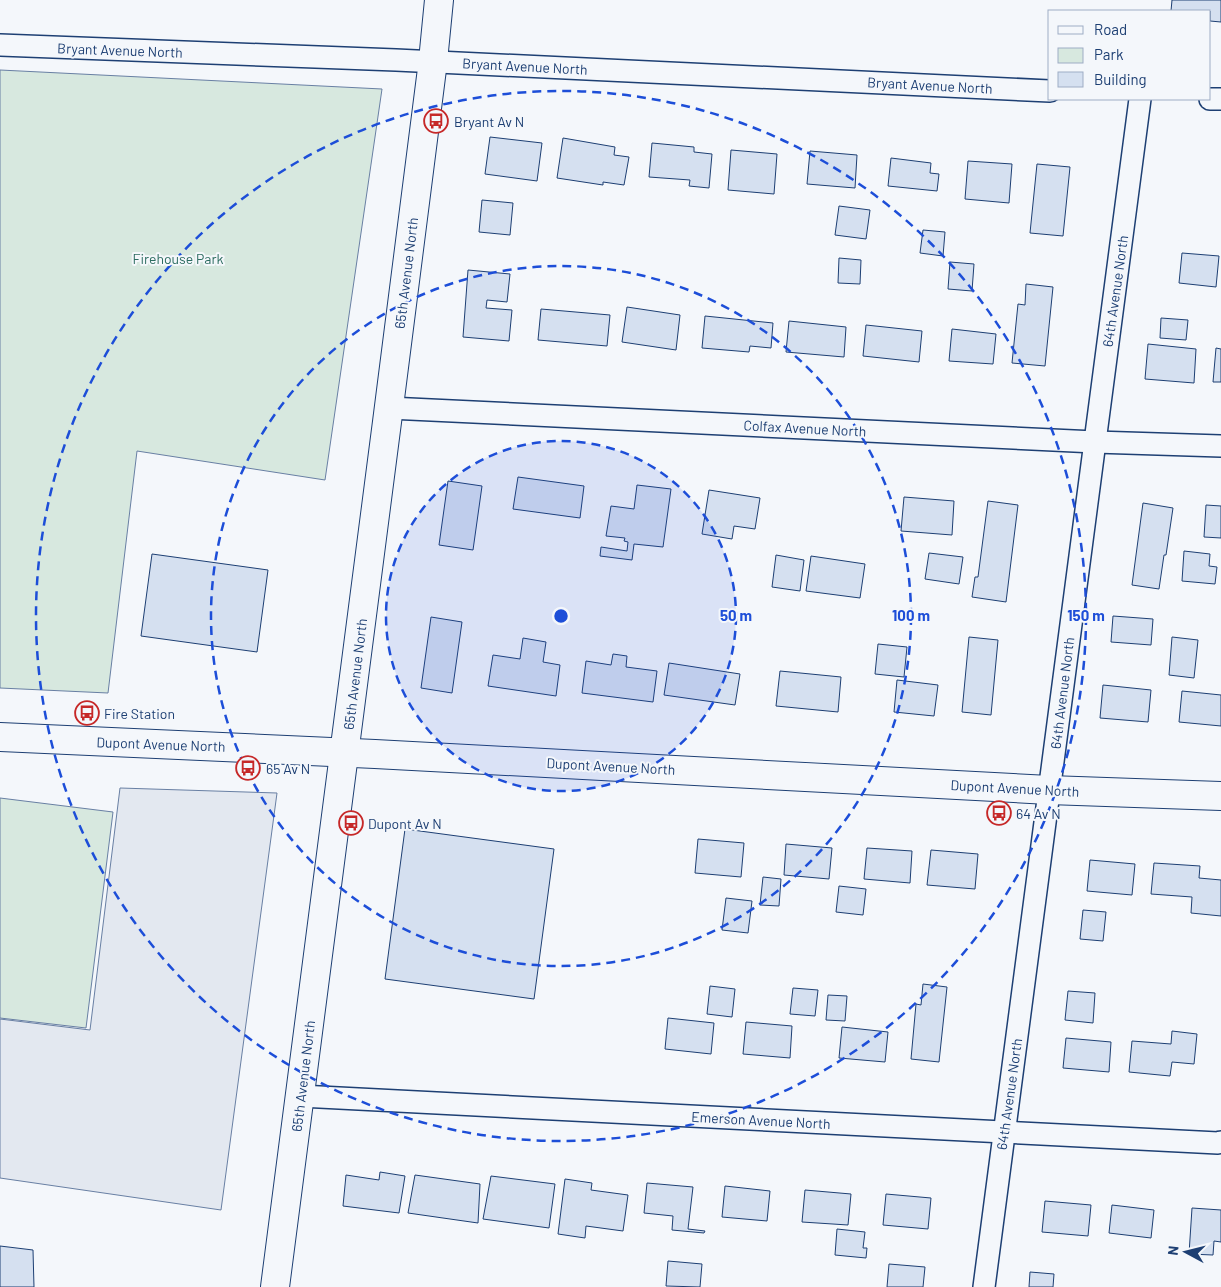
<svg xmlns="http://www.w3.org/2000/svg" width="1221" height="1287" viewBox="0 0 1221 1287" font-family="Barlow,sans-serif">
	<rect width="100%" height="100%" fill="#f4f7fb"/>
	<g fill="#d7e8df" stroke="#687fa3">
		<path d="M0,70L382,89L325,480L137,451L108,693L0,688Z"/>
		<path d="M0,798L113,812L86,1028L0,1018Z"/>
	</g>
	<path fill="#e3e8f0" stroke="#687fa3" d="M120,788L277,793L221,1210L0,1178V1019L90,1030Z"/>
	<g fill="#d5e0f0" stroke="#1d3f73">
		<path d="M1172,0H1221V22L1210,21V11H1171Z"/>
		<path d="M490,137L542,143L537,181L485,174Z"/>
		<path d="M563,138L615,147L614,155L629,157L624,185L603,182V185L557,178Z"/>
		<path d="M652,143L694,147V152L712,154L709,188L689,186L690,180L649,177Z"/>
		<path d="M731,150L777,154L774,194L728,190Z"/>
		<path d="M810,151L857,155L855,188L807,184Z"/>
		<path d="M891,158L931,163L930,173L939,174L937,191L888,186Z"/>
		<path d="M968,161L1012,164L1009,203L965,199Z"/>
		<path d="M1037,164L1070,167L1063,236L1030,233Z"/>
		<path d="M482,200L513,203L510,235L479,232Z"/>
		<path d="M839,206L870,210L866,239L835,235Z"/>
		<path d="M923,230L945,232L943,256L920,253Z"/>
		<path d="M1182,253L1219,256L1216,287L1179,283Z"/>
		<path d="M839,258L861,260L860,284L838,283Z"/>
		<path d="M950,262L974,264L972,291L948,289Z"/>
		<path d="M468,270L510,274L507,302L487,300L486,308L512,310L509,341L463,337Z"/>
		<path d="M1026,284L1053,287L1045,366L1012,363L1018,304L1025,305Z"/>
		<path d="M627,307L680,315L676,350L622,342Z"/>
		<path d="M541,309L610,315L607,346L538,340Z"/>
		<path d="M705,316L773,323L771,348L750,346L749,352L702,348Z"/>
		<path d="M1161,318L1188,320L1186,340L1160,338Z"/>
		<path d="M789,321L846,327L844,357L786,352Z"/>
		<path d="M866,325L922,331L919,362L863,356Z"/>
		<path d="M952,329L996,334L993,364L949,361Z"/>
		<path d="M1148,344L1196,349L1194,383L1145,379Z"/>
		<path d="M1216,348L1221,349V382H1213Z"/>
		<path d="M518,477L584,486L580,518L513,509Z"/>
		<path d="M448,481L482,486L473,550L439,545Z"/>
		<path d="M637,485L671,489L663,547L634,544L632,560L600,556L601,547L627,551L628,542L624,541L625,538L606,536L611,506L634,509Z"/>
		<path d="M709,490L760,498L755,529L734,526L732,539L702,534Z"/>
		<path d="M904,497L954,501L952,535L901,531Z"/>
		<path d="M988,501L1018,505L1006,602L972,597L975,577H978Z"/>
		<path d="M1143,503L1173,508L1166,555H1164L1159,589L1132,585Z"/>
		<path d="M1206,505L1221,506V538L1204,537Z"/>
		<path d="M1184,551L1210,554L1209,566L1217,567L1215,584L1182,581Z"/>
		<path d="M929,553L963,557L959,584L925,579Z"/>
		<path d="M152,554L268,570L257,652L141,636Z"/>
		<path d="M776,555L804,560L800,591L772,587Z"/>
		<path d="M811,556L865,564L860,598L806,591Z"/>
		<path d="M1113,616L1153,619L1151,645L1111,642Z"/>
		<path d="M431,617L462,622L452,693L421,688Z"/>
		<path d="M969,637L998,640L991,715L962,712Z"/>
		<path d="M1172,637L1198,640L1194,678L1169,675Z"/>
		<path d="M523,638L546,642L543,662L560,665L556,696L488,686L493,655L520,659Z"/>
		<path d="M878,644L907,647L904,677L875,674Z"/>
		<path d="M613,654L627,656L626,667L657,671L653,702L582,693L586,661L611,665Z"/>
		<path d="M669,663L740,674L735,705L664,695Z"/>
		<path d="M780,671L841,677L838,712L776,706Z"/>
		<path d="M897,680L938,685L934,716L894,712Z"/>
		<path d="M1103,685L1151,690L1148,722L1100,718Z"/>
		<path d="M1182,691L1221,695V726L1179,722Z"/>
		<path d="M405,829L554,849L534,999L385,979Z"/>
		<path d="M698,839L744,843L741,877L695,873Z"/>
		<path d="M786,844L832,848L829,879L784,875Z"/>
		<path d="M867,848L912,851L910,883L864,879Z"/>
		<path d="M931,850L978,854L975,889L927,885Z"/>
		<path d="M1090,860L1135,864L1132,895L1087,891Z"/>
		<path d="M1154,863L1200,866L1199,878L1221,880V916L1191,913L1192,897L1151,894Z"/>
		<path d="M763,877L781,879L779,906L760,905Z"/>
		<path d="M839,886L866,889L863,915L836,912Z"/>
		<path d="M726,898L752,901L748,933L722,930Z"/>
		<path d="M1083,910L1106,912L1103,941L1080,939Z"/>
		<path d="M923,984L947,987L939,1062L911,1059L916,1004L921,1005Z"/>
		<path d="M710,986L735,989L732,1017L707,1014Z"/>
		<path d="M793,988L818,990L815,1016L790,1014Z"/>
		<path d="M1068,991L1095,993L1093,1023L1065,1020Z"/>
		<path d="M828,995L847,996L845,1021L826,1020Z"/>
		<path d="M668,1018L714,1023L711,1054L665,1049Z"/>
		<path d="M746,1022L792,1026L790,1058L743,1054Z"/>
		<path d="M842,1027L888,1032L885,1062L839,1058Z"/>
		<path d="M1172,1031L1197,1034L1194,1064L1172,1062L1170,1076L1129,1072L1132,1041L1171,1044Z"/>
		<path d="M1066,1038L1111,1042L1109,1072L1063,1068Z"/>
		<path d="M380,1172L405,1176L399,1213L343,1206L346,1175L379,1180Z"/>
		<path d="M415,1175L480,1184L478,1223L408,1213Z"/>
		<path d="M491,1176L555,1184L549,1228L483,1219Z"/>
		<path d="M565,1179L592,1183L591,1190L628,1195L623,1231L586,1226L585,1238L558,1234Z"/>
		<path d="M647,1183L693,1187L688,1229L705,1231L704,1233L672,1230L673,1216L644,1213Z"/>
		<path d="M725,1186L770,1191L767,1221L722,1217Z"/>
		<path d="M805,1190L851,1194L848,1225L802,1222Z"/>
		<path d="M886,1194L931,1198L928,1229L883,1225Z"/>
		<path d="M1045,1201L1091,1205L1088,1236L1042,1232Z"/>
		<path d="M1112,1205L1154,1210L1151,1238L1109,1233Z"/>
		<path d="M1192,1208L1221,1210V1242L1214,1241L1213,1255L1189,1254Z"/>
		<path d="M837,1229L865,1232L863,1248H867L866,1258L835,1255Z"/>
		<path d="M0,1246L33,1250L34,1287H0Z"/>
		<path d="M668,1261L702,1264L700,1287L666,1286Z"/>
		<path d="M889,1264L925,1267L923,1287H887Z"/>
		<path d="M1030,1272L1054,1274L1053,1287H1029Z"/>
	</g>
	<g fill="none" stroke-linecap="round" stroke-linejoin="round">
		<g stroke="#1d3f73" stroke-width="24">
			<g id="street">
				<path d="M0,45L396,60L1050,91"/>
				<path d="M1210,99H1221"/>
				<path d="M389,408L1095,442L1221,446"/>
				<path d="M300,1096L1218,1143L1221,1142"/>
				<path d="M984,1287L1140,99"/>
			</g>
		</g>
		<g stroke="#1d3f73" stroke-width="30">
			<g id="secondary">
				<path d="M0,737L375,754L1049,790L1221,796"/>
				<path d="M275,1287L387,422L433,61L439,0"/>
			</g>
		</g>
		<use href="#street" stroke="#f4f7fb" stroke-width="21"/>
		<use href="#secondary" stroke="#f4f7fb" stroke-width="28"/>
	</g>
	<circle cx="561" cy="616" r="175" fill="#1d4ed8" fill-opacity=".12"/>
	<g fill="none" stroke="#1d4ed8" stroke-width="2.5" stroke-dasharray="9 6">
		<circle cx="561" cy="616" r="175"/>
		<circle cx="561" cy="616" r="350"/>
		<circle cx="561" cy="616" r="525"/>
	</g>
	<defs>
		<g id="bus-ring" transform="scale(1.25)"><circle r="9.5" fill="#f4f7fb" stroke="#c62828" stroke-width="1.5"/><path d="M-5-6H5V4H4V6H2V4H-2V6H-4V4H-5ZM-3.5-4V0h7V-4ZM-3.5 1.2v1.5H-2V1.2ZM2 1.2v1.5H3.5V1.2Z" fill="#c62828"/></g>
	</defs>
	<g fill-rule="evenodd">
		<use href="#bus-ring" x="436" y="121"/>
		<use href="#bus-ring" x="87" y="713"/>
		<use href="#bus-ring" x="248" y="768"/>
		<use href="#bus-ring" x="999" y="813"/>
		<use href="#bus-ring" x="351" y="823"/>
	</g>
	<g text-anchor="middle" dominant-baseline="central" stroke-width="4" stroke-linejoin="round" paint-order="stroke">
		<g font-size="14" fill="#1d3f73" stroke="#f4f7fb">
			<text transform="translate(120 50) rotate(2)">Bryant Avenue North</text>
			<text transform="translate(525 66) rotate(3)">Bryant Avenue North</text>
			<text transform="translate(930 85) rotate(3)">Bryant Avenue North</text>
			<text transform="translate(406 273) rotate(-83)">65th Avenue North</text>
			<text transform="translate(1115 291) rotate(-82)">64th Avenue North</text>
			<text transform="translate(805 428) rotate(3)">Colfax Avenue North</text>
			<text transform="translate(355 674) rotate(-83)">65th Avenue North</text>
			<text transform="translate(1062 693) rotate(-83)">64th Avenue North</text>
			<text transform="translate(161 744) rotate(2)">Dupont Avenue North</text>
			<text transform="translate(611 766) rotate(3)">Dupont Avenue North</text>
			<text transform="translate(1015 788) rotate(3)">Dupont Avenue North</text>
			<text transform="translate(303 1076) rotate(-83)">65th Avenue North</text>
			<text transform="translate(1009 1094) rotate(-82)">64th Avenue North</text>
			<text transform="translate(761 1120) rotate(3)">Emerson Avenue North</text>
		</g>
		<g font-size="14" fill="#1d3f73" stroke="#f4f7fb" text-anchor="start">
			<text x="454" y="121">Bryant Av N</text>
			<text x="104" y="713">Fire Station</text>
			<text x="266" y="768">65 Av N</text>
			<text x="1016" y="813">64 Av N</text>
			<text x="368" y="823">Dupont Av N</text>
		</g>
		<g font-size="14" fill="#2c6c60" stroke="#f4f7fb">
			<text x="178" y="258">Firehouse Park</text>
		</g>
	</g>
	<circle cx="561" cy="616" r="8" fill="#1d4ed8" stroke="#f4f7fb" stroke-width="2.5"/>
	<g font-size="15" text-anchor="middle" font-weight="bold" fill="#1d4ed8" stroke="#f4f7fb" stroke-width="4" stroke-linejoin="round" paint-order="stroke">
		<text x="736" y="621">50 m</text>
		<text x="911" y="621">100 m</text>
		<text x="1086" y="621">150 m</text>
	</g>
	<rect x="1048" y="10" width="162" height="90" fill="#f4f7fb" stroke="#9eadc5"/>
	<rect x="1058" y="26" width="25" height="8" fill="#f4f7fb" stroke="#9eadc5"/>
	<text x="1094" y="35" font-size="15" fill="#1d3f73">Road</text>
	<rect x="1058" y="48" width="25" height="15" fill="#d7e8df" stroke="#9eadc5"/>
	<text x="1094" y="60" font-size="15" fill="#1d3f73">Park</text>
	<rect x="1058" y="72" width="25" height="15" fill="#d5e0f0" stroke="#9eadc5"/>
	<text x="1094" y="85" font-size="15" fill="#1d3f73">Building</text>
	<g transform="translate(1186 1252) rotate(277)" stroke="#f4f7fb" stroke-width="4" paint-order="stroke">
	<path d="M0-4L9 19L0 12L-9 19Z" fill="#1d3f73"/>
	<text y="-8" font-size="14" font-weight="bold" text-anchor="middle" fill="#1d3f73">N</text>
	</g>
</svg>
